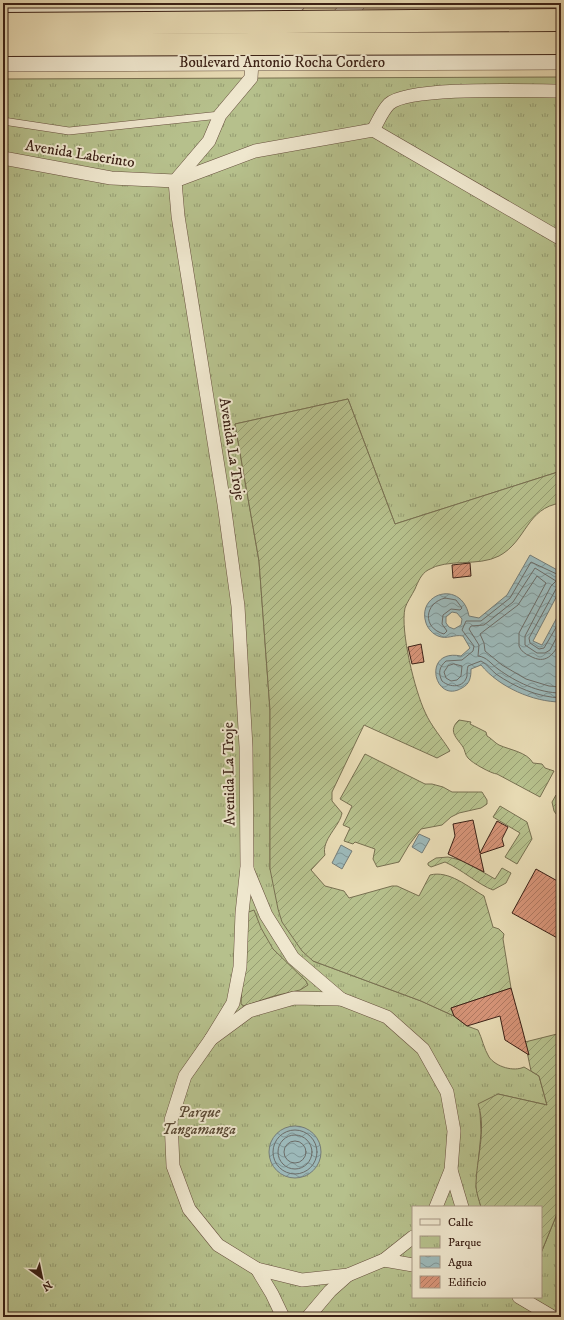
<svg xmlns="http://www.w3.org/2000/svg" width="564" height="1320" viewBox="0 0 564 1320" font-family="'IM FELL DW Pica',serif">
	<defs>
		<pattern id="park-tufts" width="24" height="20" patternUnits="userSpaceOnUse"><rect width="24" height="20" fill="#b6c08c"/><path d="M3 7l-1-3M5 7V3M7 7l1-3M15 17l-1-3M17 17v-4M19 17l1-3" fill="none" stroke="#959c71"/></pattern>
		<pattern id="garden-furrows" width="10" height="10" patternUnits="userSpaceOnUse"><rect width="10" height="10" fill="#b6c08c"/><path d="M-1 1l2-2M0 10L10 0M9 11l2-2" fill="none" stroke="#959c71"/></pattern>
		<pattern id="water-waves" width="16" height="10" patternUnits="userSpaceOnUse"><rect width="16" height="10" fill="#9cb8b8"/><path d="M0 5q4-4 8 0t8 0" fill="none" stroke="#809595"/></pattern>
		<pattern id="building-hatch" width="6" height="6" patternUnits="userSpaceOnUse"><rect width="6" height="6" fill="#d69478"/><path d="M-1 1l2-2M0 6l6-6M5 7l2-2" fill="none" stroke="#af7861"/></pattern>
	</defs>
	<rect width="100%" height="100%" fill="#e7dab3"/>
	<filter id="stains"><feTurbulence type="fractalNoise" baseFrequency=".005" numOctaves="4"/><feColorMatrix values="0 0 0 0 .2 0 0 0 0 .09 0 0 0 0 .02 0 0 0 .5 -.17"/></filter>
	<radialGradient id="worn" r=".72"><stop offset=".6" stop-color="#630" stop-opacity="0"/><stop offset="1" stop-color="#630" stop-opacity=".3"/></radialGradient>
	<path fill="url(#park-tufts)" stroke="#787051" d="M561,77V471L395,524L348,399L235,424L259,561L270,710V869L313,961L421,1001L454,1016L467,1026L478,1030C482,1038 484,1049 489,1057C496,1067 514,1072 524,1067L539,1076L547,1105L498,1094L480,1111L481,1133L476,1187L481,1207H413V1297H541V1253L561,1204V1317H3V79Z"/>
	<g fill="url(#garden-furrows)" stroke="#787051">
		<path d="M348,399L395,524L561,471V503C526,508 527,541 499,556C478,567 447,558 428,570C421,574 418,582 415,589C412,595 407,602 405,608C400,631 415,691 425,712C431,726 442,738 450,751L437,758L364,725L332,792V801L342,813C340,826 321,840 325,855L311,870L325,886L344,891L349,898L392,886H397L419,896L430,875C449,870 468,887 484,896L493,927L499,929L504,934L503,939L511,988L451,1008L454,1016L421,1001L313,961L302,951L282,922L278,909L270,869V710L259,561L235,424Z"/>
		<path d="M459,720L471,722L470,724L486,732L487,736C491,738 495,743 499,745C510,750 527,752 533,763L542,764L545,768L554,771L540,797L497,774C492,774 472,763 468,758C465,755 465,750 463,747C457,738 447,731 459,720Z"/>
		<path d="M365,754L425,784H432L443,787L452,792H482L487,800V804L481,808L459,813L451,817L442,825L421,829L409,845L399,862L377,867L373,859L375,849L355,842L353,844L344,841L350,828L343,825L352,806L340,799Z"/>
		<path d="M561,794V821L554,811L552,802L556,795L558,796Z"/>
		<path d="M500,806L527,822L532,839L517,864L505,857L520,833L493,817Z"/>
		<path d="M448,857L464,861L495,879L502,868L511,873L506,883L493,890C479,885 461,869 445,862L431,867L428,865V863L436,858Z"/>
		<path d="M254,910L261,928L273,949L306,981L308,985L300,990L274,996L244,1006L241,1004L246,913Z"/>
		<path d="M561,1033V1204L541,1253V1207H481C479,1200 476,1192 476,1186C476,1159 487,1130 478,1104L498,1094L547,1105L539,1076L531,1071L525,1042Z"/>
	</g>
	<g fill="url(#water-waves)" stroke="#757c77" fill-rule="evenodd">
		<path d="M530,555L561,572V588L533,641L542,645L561,610V702C533,702 499,687 481,665L471,669C471,677 470,684 462,688C434,705 421,648 461,656L470,648L463,636C454,634 447,640 438,636C433,634 428,629 426,623C416,593 462,579 469,616L479,618L507,595ZM452,612L457,613L462,619L461,625L454,629L449,627L446,623V617Z"/>
		<path d="M419,834L430,839L422,853L412,847Z"/>
		<path d="M341,845L352,851L342,869L332,863Z"/>
		<circle cx="295" cy="1152" r="26"/>
	</g>
	<g fill="none" stroke-linecap="round" stroke-linejoin="round">
		<g stroke="#6c6c67" stroke-width="1">
			<path d="M561,576L531,562L510,598L481,621H466L462,630L474,646L473,651L462,660L446,661C439,667 438,673 442,681C450,688 464,688 467,676C467,672 467,670 468,666L481,661C487,664 491,670 496,674C515,687 537,697 561,698"/>
			<path d="M561,587L556,589L529,638L530,643L539,649L544,648L561,619"/>
			<path d="M445,598L456,600L462,608L460,610L451,609L443,615L442,624L447,631L444,634C422,628 424,603 445,598Z"/>
			<path d="M561,629L550,650L545,653H537L525,645V636L551,586L556,581L535,568L513,602L484,625L471,626L469,629L479,645L478,656C487,657 491,664 498,669C516,682 538,693 561,693"/>
			<path d="M561,641C553,655 546,665 530,656C525,654 521,651 519,646V633L546,583L537,576L518,605L480,634L484,643L485,651L502,665L526,679L549,686L561,687"/>
			<path d="M454,664L462,666L461,676L457,680L451,681L446,678L444,672L448,666Z"/>
			<circle cx="295" cy="1152" r="22"/>
			<circle cx="295" cy="1152" r="17"/>
			<circle cx="295" cy="1152" r="11"/>
		</g>
	</g>
	<g fill="url(#building-hatch)" stroke="#3b2116">
		<path d="M470,563L471,576L453,578L452,565Z"/>
		<path d="M421,644L424,662L412,664L408,647Z"/>
		<path d="M473,820L480,853L497,821L508,827L502,839L504,846L480,854L484,872L448,854L455,836L453,824Z"/>
		<path d="M536,869L561,883V940L512,913Z"/>
		<path d="M511,988L522,1028L529,1055L505,1040L500,1016L467,1026L454,1016L451,1008Z"/>
	</g>
	<g fill="none" stroke-linecap="round" stroke-linejoin="round">
		<g stroke="#664f3d" stroke-width="8">
			<path id="service" d="M3,121L69,131L220,115"/>
		</g>
		<g stroke="#664f3d" stroke-width="14">
			<g id="minor">
				<path d="M373,130C378,122 382,111 389,104C409,86 529,91 561,91"/>
				<path d="M3,158L111,178L175,181L255,151L373,130L561,239"/>
				<path d="M247,869L266,915L293,958L341,999"/>
				<path d="M211,1039L233,1003L240,967L242,913L247,867L246,747L238,606L224,504L178,216L175,181L209,141L220,115L251,78L252,62"/>
				<path d="M451,1170L462,1207"/>
				<path d="M413,1237L384,1260L348,1275L302,1280L257,1269L218,1245L189,1209L173,1166L171,1120L185,1076L211,1039L249,1011L294,998L341,999L387,1017L423,1049L447,1092L454,1131L451,1170L436,1207"/>
				<path d="M384,1260L413,1265"/>
				<path d="M257,1269L272,1294L283,1317"/>
				<path d="M519,1297L553,1317"/>
				<path d="M308,1317L330,1291L348,1275"/>
			</g>
		</g>
		<g stroke="#664f3d" stroke-width="18">
			<g id="tertiary">
				<path d="M3,12L297,3"/>
				<path d="M335,30L342,15L357,3"/>
				<path d="M3,63L561,61"/>
			</g>
		</g>
		<use href="#service" stroke="#efe7ce" stroke-width="7"/>
		<use href="#minor" stroke="#efe7ce" stroke-width="13"/>
		<use href="#tertiary" stroke="#efe7ce" stroke-width="17"/>
		<g stroke="#3b2116" stroke-width="24" stroke-linecap="butt">
			<g id="trunk-bridge">
				<path d="M3,24L561,20"/>
				<path d="M3,45L561,43"/>
			</g>
		</g>
		<use href="#trunk-bridge" stroke="#e7dab3" stroke-width="22"/>
	</g>
	<g text-anchor="middle" dominant-baseline="central" stroke-width="4" stroke-linejoin="round" paint-order="stroke">
		<g font-size="15" fill="#3b2116" stroke="#efe7ce">
			<text x="282" y="62">Boulevard Antonio Rocha Cordero</text>
			<text transform="translate(80 154) rotate(9)">Avenida Laberinto</text>
			<text transform="translate(232 449) rotate(81)">Avenida La Troje</text>
			<text transform="translate(229 774) rotate(-91)">Avenida La Troje</text>
		</g>
		<g font-size="15" font-style="italic" fill="#5a4934" stroke="#efe7ce">
			<text x="199" y="1112">Parque<tspan x="199" dy="17">Tangamanga</tspan></text>
		</g>
	</g>
	<rect width="564" height="1320" fill="none" stroke="#e7dab3" stroke-width="16"/>
	<rect x="4" y="4" width="556" height="1312" fill="none" stroke="#3b2116" stroke-width="2"/>
	<rect x="8" y="8" width="548" height="1304" fill="none" stroke="#3b2116"/>
	<rect x="412" y="1206" width="130" height="92" fill="#efe7ce" stroke="#a79884"/>
	<rect x="420" y="1219" width="20" height="6" fill="#efe7ce" stroke="#a79884"/>
	<text x="448" y="1226" font-size="12" fill="#3b2116">Calle</text>
	<rect x="420" y="1236" width="20" height="12" fill="url(#park-tufts)" stroke="#a79884"/>
	<text x="448" y="1246" font-size="12" fill="#3b2116">Parque</text>
	<rect x="420" y="1256" width="20" height="12" fill="url(#water-waves)" stroke="#a79884"/>
	<text x="448" y="1266" font-size="12" fill="#3b2116">Agua</text>
	<rect x="420" y="1276" width="20" height="12" fill="url(#building-hatch)" stroke="#a79884"/>
	<text x="448" y="1286" font-size="12" fill="#3b2116">Edificio</text>
	<g transform="translate(42 1278) rotate(147)" stroke="#efe7ce" stroke-width="3" paint-order="stroke">
	<path d="M0-3L7 15L0 10L-7 15Z" fill="#3b2116"/>
	<text y="-6" font-size="11" font-weight="bold" text-anchor="middle" fill="#3b2116">N</text>
	</g>
	<rect width="100%" height="100%" filter="url(#stains)"/>
	<rect width="100%" height="100%" fill="url(#worn)"/>
</svg>
